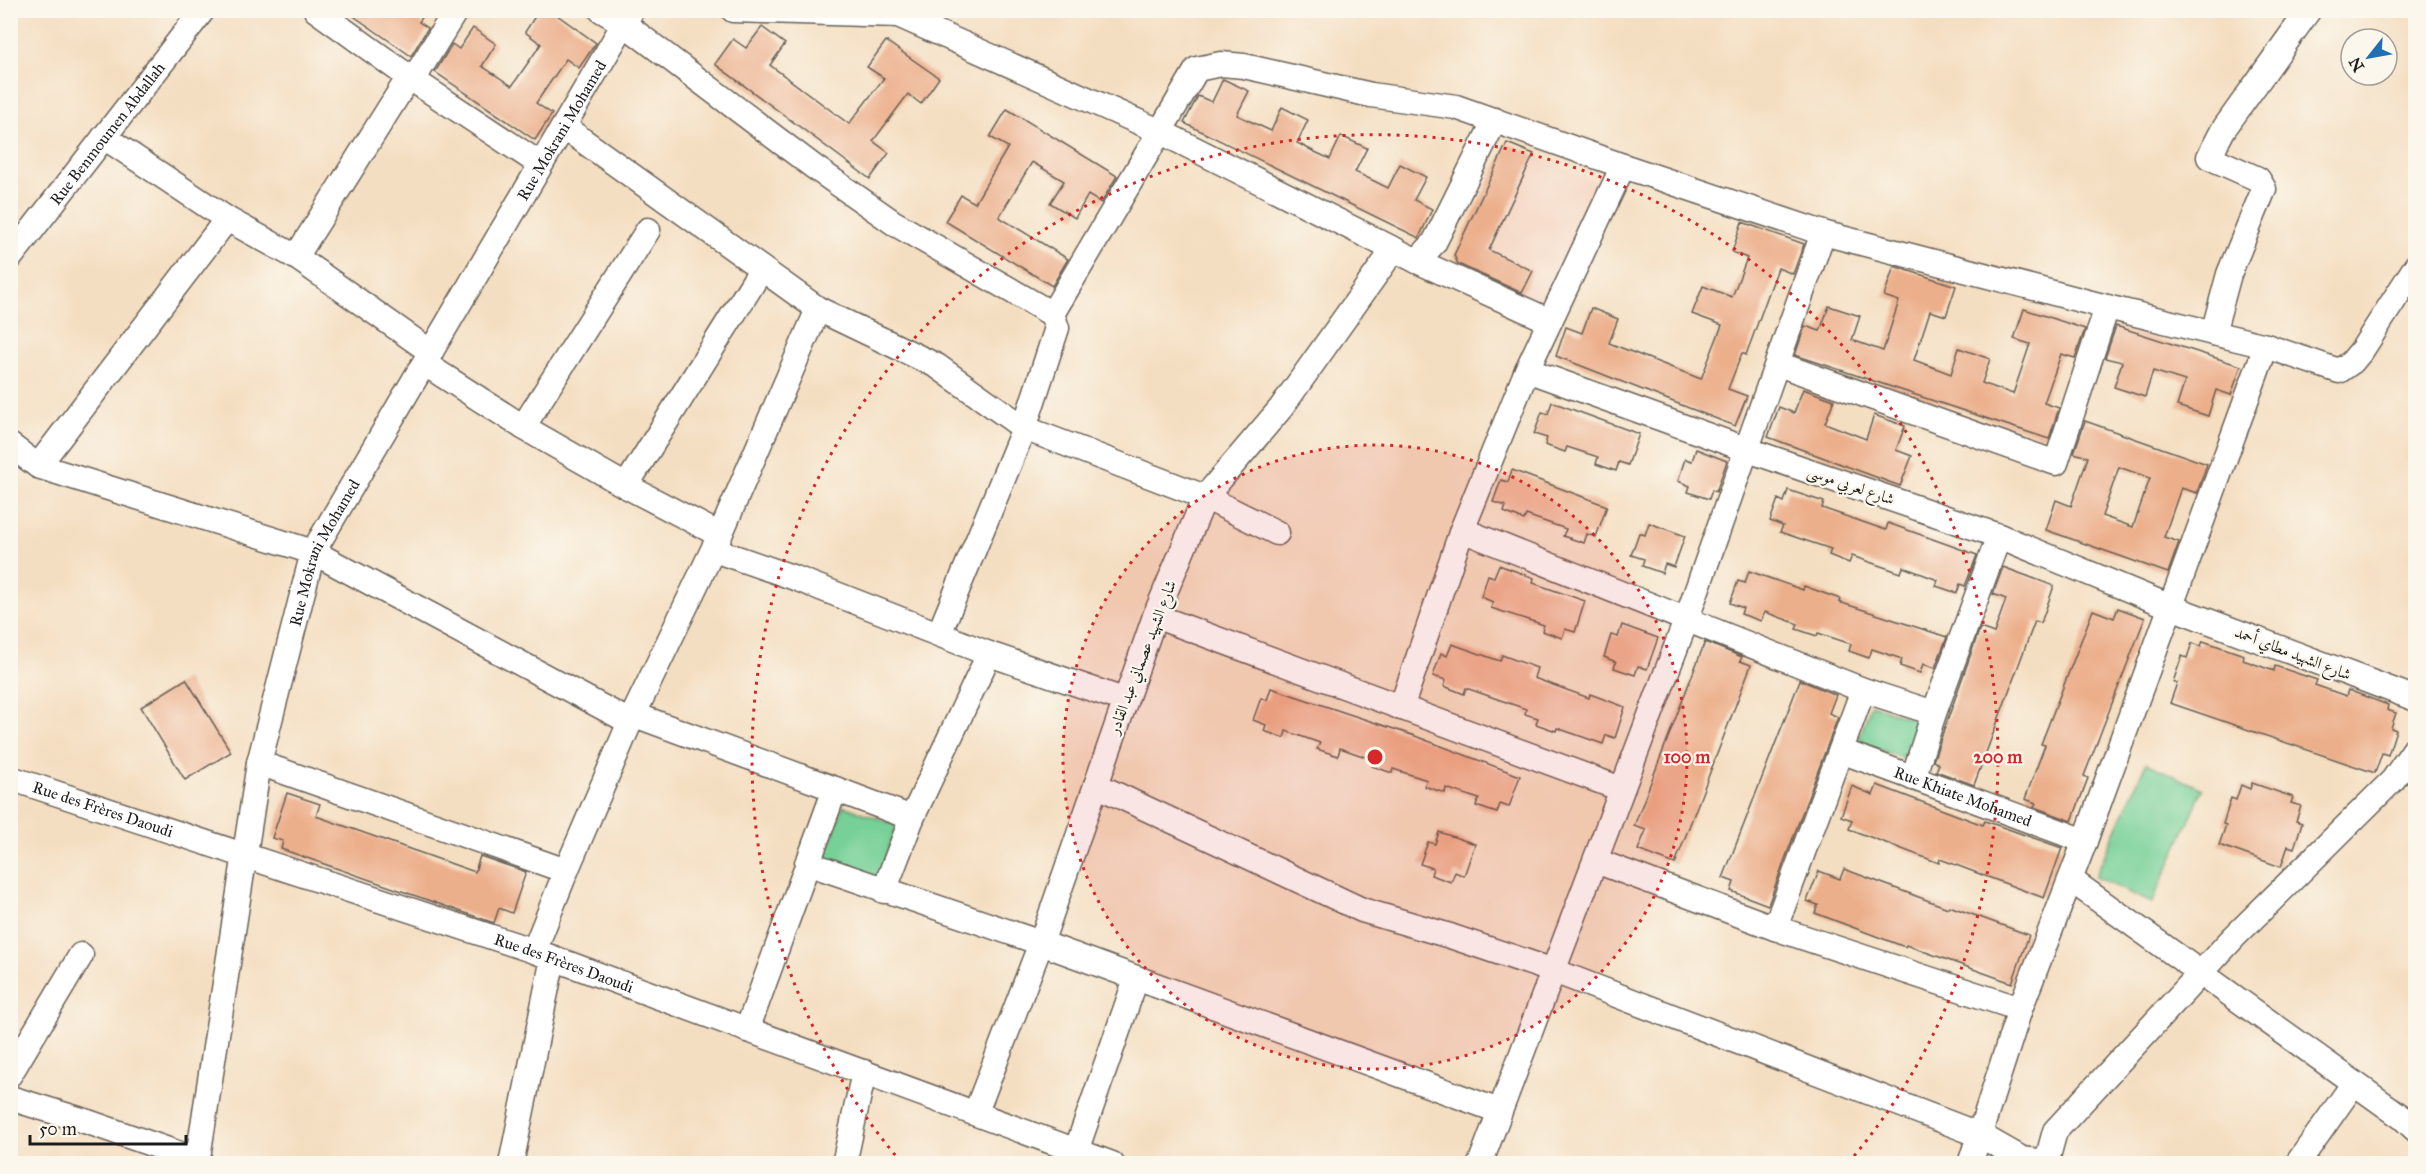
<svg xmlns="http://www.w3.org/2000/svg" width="2426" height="1174" viewBox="0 0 2426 1174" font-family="'IM FELL Great Primer',Amiri,serif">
	<rect width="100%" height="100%" fill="#fbf7ec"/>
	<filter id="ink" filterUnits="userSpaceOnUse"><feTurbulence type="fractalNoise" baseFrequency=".0167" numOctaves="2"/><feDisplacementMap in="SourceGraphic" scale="12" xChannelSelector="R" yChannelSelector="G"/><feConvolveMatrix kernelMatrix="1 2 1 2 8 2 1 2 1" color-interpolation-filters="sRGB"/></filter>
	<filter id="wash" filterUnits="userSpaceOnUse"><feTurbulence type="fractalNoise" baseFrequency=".008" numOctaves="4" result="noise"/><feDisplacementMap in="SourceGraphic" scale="24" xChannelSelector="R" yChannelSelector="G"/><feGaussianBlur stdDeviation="1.35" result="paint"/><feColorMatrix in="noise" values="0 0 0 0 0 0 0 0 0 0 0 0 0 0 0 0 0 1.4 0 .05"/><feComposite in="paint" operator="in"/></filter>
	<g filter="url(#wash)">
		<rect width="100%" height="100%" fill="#f4dec1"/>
		<path fill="#f4d3c0" d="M1507,143L1598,183L1541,307L1461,270L1454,255Z"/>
		<g fill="#76d097" stroke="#49765a" stroke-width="1.5">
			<path d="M1871,704L1921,722L1908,760L1858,742Z"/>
			<path d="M2146,763L2203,789L2152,903L2095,877Z"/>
			<path d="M843,806L897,825L877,881L823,862Z"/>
		</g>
		<g id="blocks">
			<g fill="#ecaf8b" fill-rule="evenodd">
				<path d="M345,10H427L419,22L428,28L411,56Z"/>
				<path d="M539,10H550L596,43L579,68L566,59L536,103L552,114L535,140L435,72L452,44L459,49L473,28L496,44L482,66L512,86L541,44L525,32Z"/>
				<path d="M762,27L785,44L770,65L849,124L884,78L867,67L886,41L939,78L921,104L908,94L873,141L889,153L870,179L715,64L733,39L746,48Z"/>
				<path d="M1223,79L1249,91L1237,115L1256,124L1271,131L1282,107L1308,120L1297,143L1315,152L1330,159L1341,136L1367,148L1355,172L1374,181L1388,188L1400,164L1426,177L1414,200L1432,209L1419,238L1184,123L1198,96L1212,102Z"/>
				<path d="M1007,109L1117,176L1101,203L1088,195L1075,218L1050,203L1064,181L1032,162L999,217L1068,259L1052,286L945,221L961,195L975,203L1008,147L990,137Z"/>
				<path d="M1507,143L1534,154L1489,250L1533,271L1522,293L1458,264L1454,255Z"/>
				<path d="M1742,222L1804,244L1793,274L1778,268L1746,355L1742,353L1728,389L1747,396L1735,426L1556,356L1566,327L1582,333L1591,308L1618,319L1609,343L1701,379L1722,325L1692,314L1703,286L1732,297L1747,258L1732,252Z"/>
				<path d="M1894,266L1956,286L1946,316L1930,311L1914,360L1951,374L1959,348L1990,359L1982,383L2013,394L2030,344L2014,339L2024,309L2085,329L2075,358L2061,354L2044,403L2059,408L2049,439L1795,355L1805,326L1820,331L1829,306L1860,316L1852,340L1883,351L1899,301L1884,296Z"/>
				<path d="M2116,326L2241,366L2231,395L2216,390L2208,416L2177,406L2185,381L2153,371L2145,397L2114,387L2122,362L2105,358Z"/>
				<path d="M1803,389L1834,400L1825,423L1866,439L1874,415L1905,426L1896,450L1912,456L1900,486L1768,437L1779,407L1794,413Z"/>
				<path d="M1552,402L1639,434L1628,465L1619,462L1616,471L1596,464L1598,457L1567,447L1565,452L1545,445L1547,438L1534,434L1542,412L1548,414Z"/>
				<path d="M2085,421L2207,464L2197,493L2181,488L2164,537L2179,542L2168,573L2046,530L2056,500L2071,506L2088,457L2074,453ZM2119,467L2150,478L2133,527L2102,516Z"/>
				<path d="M1696,449L1727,461L1716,492L1712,490L1709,499L1688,492L1690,486L1678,481L1685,459L1692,461Z"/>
				<path d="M1512,470L1607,506L1596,537L1587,534L1584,543L1563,536L1566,529L1526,515L1524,520L1504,512L1506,506L1493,502L1501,480L1508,482Z"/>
				<path d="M1788,490L1824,502L1822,508L1886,530L1888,523L1977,555L1965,586L1960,584L1957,593L1936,586L1938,580L1903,567L1901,573L1852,556L1849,563L1829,555L1831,549L1780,532L1783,526L1770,521L1778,499L1784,502Z"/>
				<path d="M1649,523L1685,536L1674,567L1665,564L1662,573L1642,566L1644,559L1631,555L1639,533L1645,535Z"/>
				<path d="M1499,565L1534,578L1533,583L1585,601L1575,632L1565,629L1562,638L1542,631L1544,625L1491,608L1493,602L1481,597L1488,575L1494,577Z"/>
				<path d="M2003,567L2054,586L2041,623L2035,621L1974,785L1936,771L1939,764L1933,761L1980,628L1994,633L2006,599L1993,594Z"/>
				<path d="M1749,571L1803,590L1804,586L1840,599L1839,602L1947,637L1935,668L1923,664L1920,673L1900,666L1902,659L1872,649L1869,658L1849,651L1851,644L1818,633L1817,636L1796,629L1798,624L1765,612L1761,621L1741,614L1743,608L1730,603L1738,581L1745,583Z"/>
				<path d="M2118,608L2145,618L2084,776L2088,778L2072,821L2034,807L2036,803L2025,799L2045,745L2041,744L2093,610L2114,618Z"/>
				<path d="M1622,625L1658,638L1647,669L1638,666L1635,675L1614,668L1616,662L1604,657L1611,635L1618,637Z"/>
				<path d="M2203,641L2244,655L2243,660L2274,671L2275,666L2317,680L2315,685L2346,696L2348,690L2388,705L2387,710L2396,713L2391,728L2396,730L2388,755L2382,753L2375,773L2170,703L2177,683L2173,682L2182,656L2187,658L2192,643L2201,646Z"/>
				<path d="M1705,642L1742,657L1740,661L1751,665L1675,864L1638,850L1646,830L1634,826Z"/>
				<path d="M1452,644L1500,661L1502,655L1537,668L1534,678L1589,698L1590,694L1625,707L1615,738L1606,735L1603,744L1557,728L1556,731L1536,724L1538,718L1525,714L1526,709L1466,688L1464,694L1444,686L1446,680L1433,676L1441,653L1447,656Z"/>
				<path d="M186,679L231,752L185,780L141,707Z"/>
				<path d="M1800,680L1836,695L1829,713L1838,717L1768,905L1731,891L1734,882L1723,878Z"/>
				<path d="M1271,688L1415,736L1520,776L1509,807L1500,804L1497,813L1476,806L1479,799L1446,788L1445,793L1424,786L1427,780L1393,769L1392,773L1372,766L1374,760L1340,748L1338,756L1317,749L1320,743L1286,731L1284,738L1264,731L1266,725L1253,720L1261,698L1267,700Z"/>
				<path d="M2252,783L2293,797L2291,803L2301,806L2296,821L2302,823L2294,848L2288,846L2281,867L2219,845L2226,825L2223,824L2231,798L2236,800L2241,785L2250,789Z"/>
				<path d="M1877,785L1983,825L1985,821L2062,848L2044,898L1940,859L1939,863L1849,829L1852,820L1841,816L1852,786L1873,795Z"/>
				<path d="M287,793L320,804L316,816L475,872L480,856L526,872L512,913L499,908L494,923L281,849L283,841L272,838Z"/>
				<path d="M1439,832L1475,844L1464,876L1455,872L1451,882L1431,875L1433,868L1420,864L1428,842L1435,844Z"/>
				<path d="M1844,869L1948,908L1949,906L2029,935L2012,983L1906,945L1905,947L1815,913L1818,905L1807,901L1819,871L1840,879Z"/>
			</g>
		</g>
	</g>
	<g filter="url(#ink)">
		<use href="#blocks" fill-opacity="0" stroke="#686056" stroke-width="1.5"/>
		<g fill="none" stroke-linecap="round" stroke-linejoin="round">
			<g stroke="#686056" stroke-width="27">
				<g id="street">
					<path d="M316,10L413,80L540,164"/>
					<path d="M601,10L623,23L814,167L894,223L1052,314"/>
					<path d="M733,10L898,15L1159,131L1417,261L1550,321L1527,370L1462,530L1401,708"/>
					<path d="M413,80L456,10"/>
					<path d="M564,127L818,309L937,366L1024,428L1205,497L1277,533"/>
					<path d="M104,137L227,219L296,257L431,352"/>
					<path d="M296,257L409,77"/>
					<path id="s1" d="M10,258L203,10"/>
					<path d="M1417,261L1434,243L1495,120"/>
					<path d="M1550,321L1623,166"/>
					<path d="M2213,333L2229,274L2264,189L2258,179L2209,157L2223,130L2309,10"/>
					<path d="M2266,346L2339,371L2352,362L2362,350L2416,266"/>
					<path d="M425,364L523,427L626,486L720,535"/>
					<path d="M1778,364L2056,463L2107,307"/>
					<path d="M1527,370L1748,450L1999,536L2171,607L2416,699"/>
					<path d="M523,427L648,230"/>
					<path d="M10,445L38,466L313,552L630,722"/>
					<path d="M38,466L227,219"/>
					<path d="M626,486L761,270"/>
					<path d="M1462,530L1863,690L1934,713"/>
					<path d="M714,550L795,578L989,654L1124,700"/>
					<path d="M1155,616L1621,789"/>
					<path d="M939,634L1024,428L1057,328L1052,314L1197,69L1221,64L1244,66L1371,95L1456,107L1623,166L1823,233L2107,307L2266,346L2085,841L2020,1009L1970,1164"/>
					<path d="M635,715L835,789L747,1030"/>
					<path id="s2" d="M1841,751L2085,841"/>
					<path d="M259,763L566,871"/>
					<path id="s3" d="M10,778L534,951L1112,1164"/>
					<path d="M1913,778L1934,713L1999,536"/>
					<path d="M1096,785L1362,910L1450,936L1554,971L1980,1135L2022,1159L2045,1162"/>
					<path d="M835,789L912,818"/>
					<path d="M1596,861L1775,928L2020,1009"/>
					<path d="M807,863L1041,943L1499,1111"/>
					<path d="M2071,880L2403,1118L2416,1130"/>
					<path d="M884,891L912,818L989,654"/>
					<path d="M1775,928L1863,690"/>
					<path d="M534,951L566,871L630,722L720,535L818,309"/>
					<path d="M10,1074L81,955"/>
					<path d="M10,1098L88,1122L197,1160"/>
					<path d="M976,1112L1041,943L1155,616L1205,497L1281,408L1394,249"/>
					<path d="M1076,1151L1136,979"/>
					<path id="s4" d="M197,1164L259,763L313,552L632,10"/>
					<path d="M511,1164L553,958"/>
					<path d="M844,1164L864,1072"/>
					<path d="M1480,1164L1687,618L1823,233"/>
					<path d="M2046,1164L2055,1131L2234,937L2393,780L2416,747"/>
					<path d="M2297,1164L2354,1083"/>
				</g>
			</g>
			<use href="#street" stroke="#fff" stroke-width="24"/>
		</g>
	</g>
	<circle cx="1375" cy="757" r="312" fill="#d62828" fill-opacity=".12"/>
	<g fill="none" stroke="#d62828" stroke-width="3" stroke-dasharray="3 6">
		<circle cx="1375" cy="757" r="312"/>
		<path d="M901 1162A623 623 0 1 1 1849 1162"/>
	</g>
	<g text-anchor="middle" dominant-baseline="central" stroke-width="4.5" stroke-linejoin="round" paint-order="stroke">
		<g font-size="16" fill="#1c1c1c" stroke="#fbf7ec">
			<text stroke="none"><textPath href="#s4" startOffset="1113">Rue Mokrani Mohamed</textPath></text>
			<text stroke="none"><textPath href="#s1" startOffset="158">Rue Benmoumen Abdallah</textPath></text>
			<text transform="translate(1851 485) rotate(19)">شارع لعربي موسى</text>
			<text stroke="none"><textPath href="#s4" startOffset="627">Rue Mokrani Mohamed</textPath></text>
			<text transform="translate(2293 653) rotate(21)">شارع الشهيد مطاي أحمد</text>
			<text transform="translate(1142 657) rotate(-69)">شارع الشهيد عصماني عبد القادر</text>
			<text stroke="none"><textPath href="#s2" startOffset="130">Rue Khiate Mohamed</textPath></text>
			<text stroke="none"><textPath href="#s3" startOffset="98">Rue des Frères Daoudi</textPath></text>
			<text stroke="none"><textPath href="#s3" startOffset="584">Rue des Frères Daoudi</textPath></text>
		</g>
	</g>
	<circle cx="1375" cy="757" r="9" fill="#d62828" stroke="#fbf7ec" stroke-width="3"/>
	<g font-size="18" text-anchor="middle" font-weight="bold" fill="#d62828" stroke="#fbf7ec" stroke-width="4.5" stroke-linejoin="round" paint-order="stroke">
		<text x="1687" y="763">100 m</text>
		<text x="1998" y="763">200 m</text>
	</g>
	<rect width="2426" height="1174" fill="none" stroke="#fbf7ec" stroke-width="36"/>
	<g transform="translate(2369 57) rotate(239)"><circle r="28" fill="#fbf7ec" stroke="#a29f99" stroke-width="1.5"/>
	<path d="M0-4.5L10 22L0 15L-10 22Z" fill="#1f6fb2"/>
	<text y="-9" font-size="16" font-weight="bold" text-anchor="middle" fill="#1c1c1c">N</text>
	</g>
	<path d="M30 1135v9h156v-9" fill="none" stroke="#1c1c1c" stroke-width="3"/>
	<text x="39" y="1135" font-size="18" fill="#1c1c1c" stroke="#fbf7ec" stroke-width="4.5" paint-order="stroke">50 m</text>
</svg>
